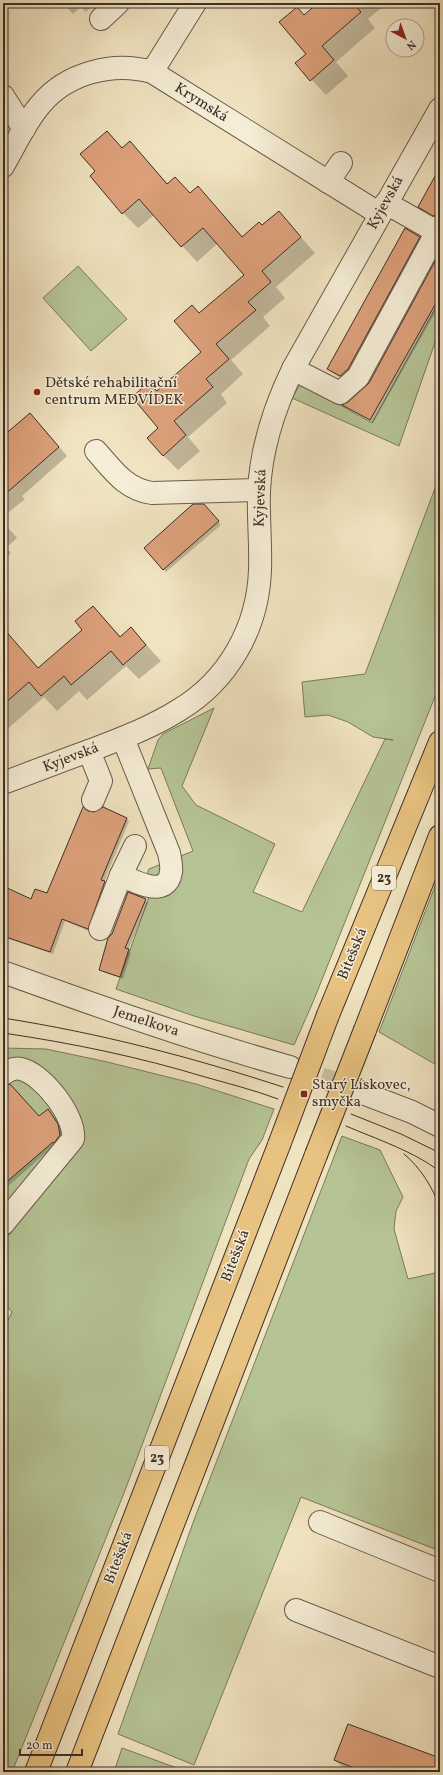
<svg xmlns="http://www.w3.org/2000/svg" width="443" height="1775" viewBox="0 0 443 1775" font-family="Vollkorn,serif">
	<rect width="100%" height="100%" fill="#f0e3c0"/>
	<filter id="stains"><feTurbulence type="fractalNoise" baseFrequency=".005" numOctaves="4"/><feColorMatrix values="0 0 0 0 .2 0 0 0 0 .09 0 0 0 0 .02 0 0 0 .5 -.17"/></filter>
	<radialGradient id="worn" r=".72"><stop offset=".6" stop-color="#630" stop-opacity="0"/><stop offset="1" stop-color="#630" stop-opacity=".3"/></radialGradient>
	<g fill="#b6c495" stroke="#797a5e">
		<path d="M78,266L127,319L91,351L43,298Z"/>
		<path d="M440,300V328L399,446L292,398L301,383L372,423Z"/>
		<path d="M440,475V684L313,1002L294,1045L194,1016L116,989L149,897L142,886L149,869L193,851L161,768L148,769L158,740L163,734L214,708L182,786L196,805L275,844L253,892L302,912L385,739L393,740L373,737L348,722L328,715L305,717L302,682L365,674Z"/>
		<path d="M440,873V1067L379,1032Z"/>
		<path d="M3,1048L46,1049L103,1061L196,1084L274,1109L262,1140L249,1159L124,1493L12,1772H3V1331L12,1312L3,1302V1239L11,1233L3,1224Z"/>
		<path d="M342,1136L380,1150L403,1197L396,1211L394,1229L408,1279L435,1273L440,1278V1551L301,1497L194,1765L118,1734L194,1520Z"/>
		<path d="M122,1748L188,1772H114Z"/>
	</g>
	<g fill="#0003">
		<path d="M63,3H96L86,12L81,7L73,14Z"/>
		<path d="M320,3H387L368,19L375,28L336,62L348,76L326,95L296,63L307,54L305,16Z"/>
		<path d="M130,142L168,184L175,178L191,194L198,187L243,237L262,226L279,212L315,253L276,287L285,298L263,317L270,326L231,360L243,374L221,394L227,403L188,437L200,451L178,470L163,455L157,391L202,352L200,314L245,275L218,243L197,262L154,215L138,228L123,213L97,171Z"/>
		<path d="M419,237L422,240L351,372L343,379L331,372L328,369Z"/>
		<path d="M440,255V304L373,423L344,405L370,384Z"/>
		<path d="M39,423L67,456L22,496L25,499L3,517V437Z"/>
		<path d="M207,508L221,525L166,572L163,569Z"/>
		<path d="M3,522L17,538L6,548L11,553L3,560Z"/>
		<path d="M93,607L121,637L131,628L161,661L139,679L126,666L87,700L79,691L57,711L44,697L5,731L3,728V645L11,638L39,669L84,630Z"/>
		<path d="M87,812L126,818L129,821L104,882L108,885L91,932L65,921L53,954L3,937V887L32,900L48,894Z"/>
		<path d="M128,893L145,900L148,903L128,950L131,953L123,979L103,972L100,969L110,939Z"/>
		<path d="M3,1089L40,1117L50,1113L56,1119L63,1136L56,1144L6,1188L3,1185Z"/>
		<path d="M440,1759V1772H352L344,1769L335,1760Z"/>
	</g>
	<g fill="#dda17b" stroke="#3c2f27">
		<path d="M318,3H353L361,12L322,46L334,60L310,81L295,63L306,54L279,22L297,7L304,15Z"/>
		<path d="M107,131L122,148L130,141L167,184L175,177L190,193L198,186L242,237L259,222L262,225L279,211L301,237L262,271L271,282L248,302L256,310L216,344L229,359L206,379L213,387L174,421L186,435L163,456L147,438L158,428L132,397L149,382L157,391L201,352L174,321L192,305L199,313L244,275L203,228L181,247L139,199L122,214L90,176L95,171L80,154Z"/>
		<path d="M440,167V214L433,216L418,207Z"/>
		<path d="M405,228L420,237L348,369L340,376L327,369Z"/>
		<path d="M440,252V296L370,420L342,405L348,402L369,383Z"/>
		<path d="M30,413L59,447L3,496V436Z"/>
		<path d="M193,504H204L219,521L163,570L144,548Z"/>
		<path d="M93,606L120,637L131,627L146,645L123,665L111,651L71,685L64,676L41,696L29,682L3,705V628L38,668L82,630L75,621Z"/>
		<path d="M83,807L88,811L94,812L103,807L127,818L101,880L105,881L88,929L62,919L50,952L3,936V886L31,899L35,889L47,893Z"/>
		<path d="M128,892L146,899L125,948L129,949L120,977L99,970L108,938L112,934Z"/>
		<path d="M10,1084L39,1116L48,1109L58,1124L60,1135L54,1143L53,1142L3,1185V1086Z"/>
		<path d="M348,1724L440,1758V1772H364L334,1760Z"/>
	</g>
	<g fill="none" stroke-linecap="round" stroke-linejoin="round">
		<path stroke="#ccbfa1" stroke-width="22" stroke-dasharray="22 11" stroke-linecap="butt" d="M290,1067L360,1092"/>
		<g stroke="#695c4d" stroke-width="24">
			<g id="minor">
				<path d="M101,19L118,3"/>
				<path d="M152,72L195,3"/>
				<path d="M3,96L24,129"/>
				<path d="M3,166C15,146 25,122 41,104C67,73 113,61 152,72L380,214"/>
				<path d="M328,182L341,163"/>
				<path d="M386,203L437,232"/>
				<path d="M293,369L340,393L358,377L440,226"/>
				<path d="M96,451C113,470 125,489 152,493L259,490"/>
				<path d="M89,751L101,781L93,800"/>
				<path d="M3,783C33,772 63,760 94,749C123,738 152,727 179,710C229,680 258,627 260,570C261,544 258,517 259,491C261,449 275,406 293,369L440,109"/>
				<path d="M121,875L135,846"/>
				<path d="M100,929L121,875C135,882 167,899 171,872C172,866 170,859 169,853L123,738"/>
				<path d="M3,972C98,1006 193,1040 290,1067"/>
				<path d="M3,1074C8,1071 14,1067 21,1069C43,1074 76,1117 73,1139L3,1224"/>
				<path d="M360,1092L412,1112L440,1126"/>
				<path d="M320,1522L440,1571"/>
				<path d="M296,1610L440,1667"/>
			</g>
		</g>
		<g stroke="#3c2f27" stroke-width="24">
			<g id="highway">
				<path d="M328,1015L440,742"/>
				<path d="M365,1030L440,836"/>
				<path d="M36,1772L279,1145"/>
				<path d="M77,1772L316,1155"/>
			</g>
		</g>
		<use href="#minor" stroke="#f5edd6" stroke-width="22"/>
		<use href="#highway" stroke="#e8c280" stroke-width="22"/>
		<g stroke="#3c2f27" stroke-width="1">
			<path d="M3,1018C99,1033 191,1057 283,1087"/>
			<path d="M3,1033C72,1043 139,1057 205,1077C230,1084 254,1090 278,1099"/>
			<path d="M351,1114L401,1134L440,1153"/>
			<path d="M346,1126C374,1138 418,1153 440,1172"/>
			<path d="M404,1154C421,1168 432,1187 440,1207"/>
		</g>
		<g stroke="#3c2f27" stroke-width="24" stroke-linecap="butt">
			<g id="highway-bridge">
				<path d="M279,1145L328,1015"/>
				<path d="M316,1155L365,1030"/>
			</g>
		</g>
		<use href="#highway-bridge" stroke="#e8c280" stroke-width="22"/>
	</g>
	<g fill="#8f2418" stroke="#f5edd6" stroke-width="1.5">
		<circle cx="37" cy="392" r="4"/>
		<rect x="300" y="1090" width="8" height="8" rx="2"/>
	</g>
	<g text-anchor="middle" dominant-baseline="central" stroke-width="3" stroke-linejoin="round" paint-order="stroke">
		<g fill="#f5edd6" stroke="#74685c" stroke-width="1">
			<rect x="372" y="866" width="24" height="24" rx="3"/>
			<rect x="145" y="1446" width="24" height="24" rx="3"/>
		</g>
		<g font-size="14" font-weight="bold" fill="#3c2f27">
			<text x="384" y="878">23</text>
			<text x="157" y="1458">23</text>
		</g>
		<g font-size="15" fill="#3c2f27" stroke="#f5edd6">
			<text transform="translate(201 103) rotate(32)">Krymská</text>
			<text transform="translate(386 203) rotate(-61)">Kyjevská</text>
			<text transform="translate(261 498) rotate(-88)">Kyjevská</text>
			<text transform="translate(71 758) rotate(-21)">Kyjevská</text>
			<text transform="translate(353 954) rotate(-68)">Bítešská</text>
			<text transform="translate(146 1022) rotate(18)">Jemelkova</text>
			<text transform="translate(236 1256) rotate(-69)">Bítešská</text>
			<text transform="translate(119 1558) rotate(-69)">Bítešská</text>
		</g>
		<g font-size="15" fill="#3c2f27" stroke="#f5edd6" text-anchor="start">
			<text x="45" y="383">Dětské rehabilitační<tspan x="45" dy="17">centrum MEDVÍDEK</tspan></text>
			<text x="312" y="1085">Starý Lískovec,<tspan x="312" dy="17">smyčka</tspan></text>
		</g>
	</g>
	<rect width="443" height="1775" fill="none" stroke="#f0e3c0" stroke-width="16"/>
	<rect x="4" y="4" width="435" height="1767" fill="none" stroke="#3c2f27" stroke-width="2"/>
	<rect x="8" y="8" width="427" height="1759" fill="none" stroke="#3c2f27"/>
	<g transform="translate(405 38) rotate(139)"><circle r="19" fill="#f5edd6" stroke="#aba190"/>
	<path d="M0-3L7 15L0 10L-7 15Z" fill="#8f2418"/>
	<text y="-6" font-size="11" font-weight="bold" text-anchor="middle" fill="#3c2f27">N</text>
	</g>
	<path d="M20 1749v6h62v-6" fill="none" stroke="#3c2f27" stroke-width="2"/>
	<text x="26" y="1749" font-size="12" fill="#3c2f27" stroke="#f5edd6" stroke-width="3" paint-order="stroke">20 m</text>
	<rect width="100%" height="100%" filter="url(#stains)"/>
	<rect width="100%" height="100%" fill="url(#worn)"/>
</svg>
